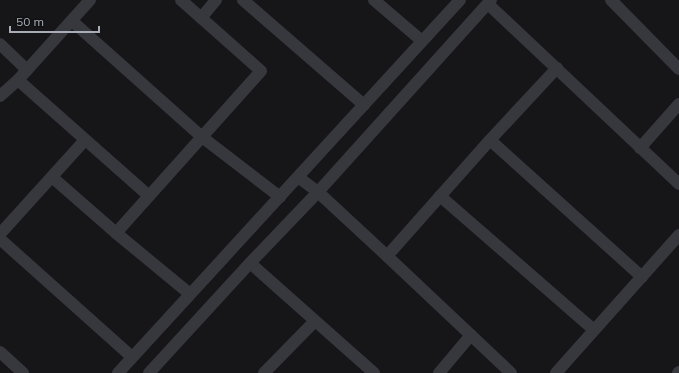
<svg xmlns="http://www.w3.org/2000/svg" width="679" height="373" viewBox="0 0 679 373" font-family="Mulish,sans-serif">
	<rect width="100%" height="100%" fill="#161618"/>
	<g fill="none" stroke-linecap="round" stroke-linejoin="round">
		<g stroke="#37383d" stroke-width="12">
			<path d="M243,0L364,105"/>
			<path d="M374,0L422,41"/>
			<path d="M611,0L679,69"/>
			<path d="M488,4L679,184"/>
			<path d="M201,18L216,0"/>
			<path d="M72,21L202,137L280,197"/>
			<path d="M0,44L27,70"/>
			<path d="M18,80L149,196"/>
			<path d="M0,96L18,80L90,0"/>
			<path d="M490,140L642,277"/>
			<path d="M640,148L679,104"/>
			<path d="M52,177L116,233L190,294"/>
			<path d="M298,177L318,192L387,256L511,373"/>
			<path d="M440,196L594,330"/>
			<path d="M116,233L261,71L181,0"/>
			<path d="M0,234L85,140"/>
			<path d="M0,239L132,357"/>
			<path d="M387,256L490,140L557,68"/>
			<path d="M250,263L374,373"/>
			<path d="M0,352L23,373"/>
			<path d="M118,373L460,0"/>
			<path d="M149,373L250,263L318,192L491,0"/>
			<path d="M264,373L315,321"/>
			<path d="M439,373L471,335"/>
			<path d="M556,373L679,235"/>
			<path d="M678,373L679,372"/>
		</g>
	</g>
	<path d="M10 26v6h89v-6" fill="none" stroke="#a8adb8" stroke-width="2"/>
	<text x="16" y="26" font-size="12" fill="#a8adb8" stroke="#111113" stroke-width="3" paint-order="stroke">50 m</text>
</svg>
